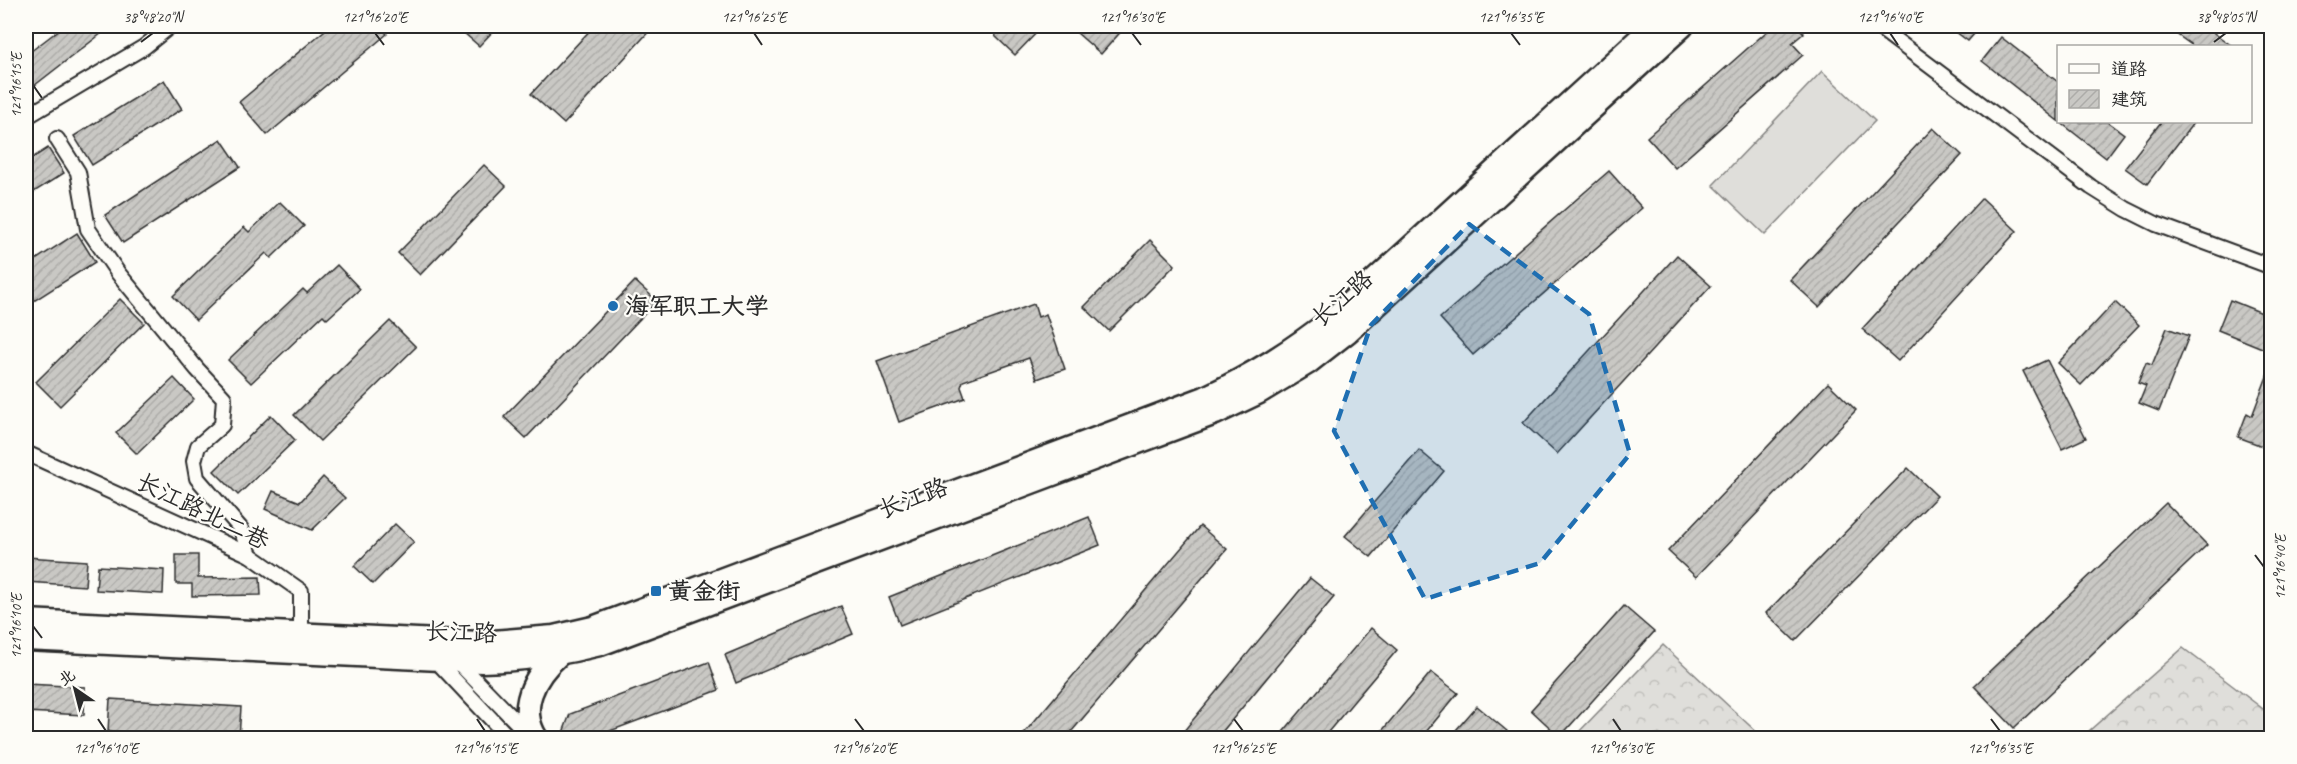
<svg xmlns="http://www.w3.org/2000/svg" width="2297" height="764" viewBox="0 0 2297 764" font-family="Caveat,'LXGW WenKai TC',sans-serif">
	<defs>
		<pattern id="forest-crowns" width="20" height="18" patternUnits="userSpaceOnUse" patternTransform="scale(1.5)"><rect width="20" height="18" fill="#dfdeda"/><path d="M2 6a3 3 0 1 1 6 0M12 15a3 3 0 1 1 6 0" fill="none" stroke="#c0bfbb"/></pattern>
		<pattern id="building-hatch" width="6" height="6" patternUnits="userSpaceOnUse" patternTransform="scale(1.5)"><rect width="6" height="6" fill="#c9c8c4"/><path d="M-1 1l2-2M0 6l6-6M5 7l2-2" fill="none" stroke="#adaca9"/></pattern>
	</defs>
	<rect width="100%" height="100%" fill="#fdfcf7"/>
	<filter id="ink" filterUnits="userSpaceOnUse"><feTurbulence type="fractalNoise" baseFrequency=".0167" numOctaves="2"/><feDisplacementMap in="SourceGraphic" scale="12" xChannelSelector="R" yChannelSelector="G"/><feConvolveMatrix kernelMatrix="1 2 1 2 8 2 1 2 1" color-interpolation-filters="sRGB"/></filter>
	<g filter="url(#ink)">
		<g fill="url(#forest-crowns)" stroke="#858482" stroke-width="1.5">
			<path d="M1663,645L1763,738H1573Z"/>
			<path d="M2183,648L2271,715V738H2081Z"/>
		</g>
		<path fill="#dfdeda" stroke="#858482" stroke-width="1.5" d="M1822,71L1875,121L1765,235L1713,185Z"/>
		<g fill="url(#building-hatch)" stroke="#2b2b2b" stroke-width="1.5">
			<path d="M64,26H111L26,92V55Z"/>
			<path d="M330,26H380L387,34L267,135L239,102Z"/>
			<path d="M456,26H498L479,46Z"/>
			<path d="M594,26H654L564,124L531,94Z"/>
			<path d="M1004,26H1043L1015,55L995,36Z"/>
			<path d="M1069,26H1126L1101,54Z"/>
			<path d="M1773,26H1797L1804,33L1792,43L1803,55L1675,168L1647,137Z"/>
			<path d="M1948,26H1981L1968,41Z"/>
			<path d="M2165,26H2204L2232,46H2193Z"/>
			<path d="M2001,37L2058,82V121L1982,61Z"/>
			<path d="M164,80L182,109L92,165L74,136Z"/>
			<path d="M2060,122H2108L2124,134L2106,158Z"/>
			<path d="M2161,122H2194L2147,184L2125,168Z"/>
			<path d="M1933,128L1962,155L1819,307L1790,280Z"/>
			<path d="M221,139L240,167L123,243L105,215Z"/>
			<path d="M48,148L64,173L26,197V162Z"/>
			<path d="M484,165L506,186L420,275L398,253Z"/>
			<path d="M1609,171L1642,208L1473,355L1440,318Z"/>
			<path d="M1982,198L2017,231L1898,361L1862,329Z"/>
			<path d="M280,202L304,226L271,258L266,253L196,320L173,296L244,227L249,232Z"/>
			<path d="M77,233L95,262L26,306V266Z"/>
			<path d="M1150,240L1175,265L1109,331L1084,307Z"/>
			<path d="M1677,255L1711,286L1557,454L1523,423Z"/>
			<path d="M337,265L360,289L327,319L323,315L251,383L228,360L303,289L307,293Z"/>
			<path d="M635,281L657,301L526,438L504,417Z"/>
			<path d="M120,299L144,323L60,406L36,382Z"/>
			<path d="M2230,300L2272,317V339L2267,350L2218,330Z"/>
			<path d="M2115,302L2139,325L2081,385L2058,363Z"/>
			<path d="M1034,304L1038,317L1046,314L1065,369L1037,379L1029,358L963,381L961,387L965,398L899,422L877,361Z"/>
			<path d="M390,321L416,347L320,441L294,415Z"/>
			<path d="M2167,328L2189,336L2159,411L2139,403L2146,386L2138,383L2146,363L2152,365Z"/>
			<path d="M2047,360L2086,438L2062,449L2023,371Z"/>
			<path d="M2269,371H2272L2270,449L2238,437L2247,413L2252,416Z"/>
			<path d="M174,378L194,399L137,454L116,433Z"/>
			<path d="M1828,383L1856,410L1696,577L1668,551Z"/>
			<path d="M271,415L295,440L238,495L214,471Z"/>
			<path d="M1419,450L1444,471L1371,557L1345,536Z"/>
			<path d="M1908,468L1937,496L1795,641L1766,613Z"/>
			<path d="M323,477L345,498L312,530L265,509L273,491L300,502Z"/>
			<path d="M2166,503L2207,545L2014,728L1974,686Z"/>
			<path d="M1089,517L1100,545L900,625L889,597Z"/>
			<path d="M395,524L414,542L373,584L354,566Z"/>
			<path d="M1200,526L1227,549L1066,738H1020Z"/>
			<path d="M176,555H198V578L260,577L261,595L192,596V584H176Z"/>
			<path d="M26,557L87,561L85,586L26,582Z"/>
			<path d="M98,566L164,570L163,594L96,590Z"/>
			<path d="M1310,578L1334,597L1217,738H1178Z"/>
			<path d="M841,606L853,634L736,683L725,655Z"/>
			<path d="M1624,606L1654,632L1560,737L1531,710Z"/>
			<path d="M1371,628L1397,650L1323,738H1278Z"/>
			<path d="M709,662L719,690L602,734L606,738H561L570,714Z"/>
			<path d="M1431,672L1458,693L1421,738H1376Z"/>
			<path d="M26,684L85,687L84,715L26,712Z"/>
			<path d="M110,699L241,707L239,738L108,731Z"/>
			<path d="M1477,706L1507,731L1501,738H1449Z"/>
		</g>
		<g fill="none" stroke-linecap="round" stroke-linejoin="round">
			<g stroke="#2b2b2b" stroke-width="18">
				<g id="minor">
					<path d="M1877,26L2091,187L2126,209L2156,224L2272,267"/>
					<path d="M26,117L144,47L170,26"/>
					<path d="M57,139L78,172L88,229L118,273L197,369L224,398L222,425L198,446L194,461L197,478L241,529L250,555"/>
					<path d="M26,453L250,555L301,591V641"/>
					<path d="M433,657L509,738"/>
					<path d="M455,659L532,738"/>
				</g>
			</g>
			<g stroke="#2b2b2b" stroke-width="27">
				<g id="trunk">
					<path d="M26,621L480,643L554,637L593,628L1205,398C1255,374 1292,351 1335,317L1654,26"/>
					<path d="M26,639L482,661C523,660 560,654 600,644L1215,413L1259,392L1307,363L1348,331L1682,26"/>
					<path d="M536,738C517,708 534,676 558,655"/>
				</g>
			</g>
			<use href="#minor" stroke="#fdfcf7" stroke-width="14"/>
			<use href="#trunk" stroke="#fdfcf7" stroke-width="22"/>
		</g>
	</g>
	<path fill="#1f6fb2" fill-opacity="0.2" stroke="#1f6fb2" stroke-width="4.5" stroke-dasharray="12 8" stroke-linejoin="round" d="M1469,224L1589,314L1630,454L1540,563L1425,599L1334,431L1371,325Z"/>
	<path fill="none" stroke="#2b2b2b" stroke-width="2" d="M375,33L384,45M754,33L762,45M1132,33L1141,45M1511,33L1520,45M1890,33L1898,45M141,42L153,33M2214,42L2226,33M33,85L42,98M2255,555L2264,567M33,626L42,638M98,719L106,731M477,719L485,731M855,719L864,731M1234,719L1243,731M1613,719L1621,731M1991,719L2000,731"/>
	<g fill="#1f6fb2" stroke="#fdfcf7" stroke-width="2">
		<circle cx="613" cy="306" r="6"/>
		<rect x="650" y="585" width="12" height="12" rx="3"/>
	</g>
	<g text-anchor="middle" dominant-baseline="central" stroke-width="4.5" stroke-linejoin="round" paint-order="stroke">
		<g font-size="24" fill="#2b2b2b" stroke="#fdfcf7">
			<text transform="translate(1342 298) rotate(-41)">长江路</text>
			<text transform="translate(913 498) rotate(-21)">长江路</text>
			<text transform="translate(203 511) rotate(26)">长江路北二巷</text>
			<text transform="translate(461 632) rotate(2)">长江路</text>
		</g>
		<g font-size="24" font-weight="bold" fill="#2b2b2b" stroke="#fdfcf7" text-anchor="start">
			<text x="625" y="306">海军职工大学</text>
			<text x="668" y="591">黄金街</text>
		</g>
	</g>
	<rect width="2297" height="764" fill="none" stroke="#fdfcf7" stroke-width="66"/>
	<rect x="2057" y="45" width="195" height="78" fill="#fdfcf7" stroke="#a9a8a5" stroke-width="1.5"/>
	<rect x="2069" y="64" width="30" height="9" fill="#fdfcf7" stroke="#a9a8a5" stroke-width="1.5"/>
	<text x="2111" y="75" font-size="18" fill="#2b2b2b">道路</text>
	<rect x="2069" y="90" width="30" height="18" fill="url(#building-hatch)" stroke="#a9a8a5" stroke-width="1.5"/>
	<text x="2111" y="105" font-size="18" fill="#2b2b2b">建筑</text>
	<g transform="translate(75 689) rotate(325)" stroke="#fdfcf7" stroke-width="4.5" paint-order="stroke">
	<path d="M0-4.5L10 22L0 15L-10 22Z" fill="#2b2b2b"/>
	<text y="-9" font-size="16" font-weight="bold" text-anchor="middle" fill="#2b2b2b">北</text>
	</g>
	<rect x="33" y="33" width="2231" height="698" fill="none" stroke="#2b2b2b" stroke-width="2"/>
	<g font-size="15" text-anchor="middle" fill="#2b2b2b">
		<text x="153" y="22">38°48'20"N</text>
		<text x="375" y="22">121°16'20"E</text>
		<text x="754" y="22">121°16'25"E</text>
		<text x="1132" y="22">121°16'30"E</text>
		<text x="1511" y="22">121°16'35"E</text>
		<text x="1890" y="22">121°16'40"E</text>
		<text x="2226" y="22">38°48'05"N</text>
		<text transform="translate(16 85) rotate(-90)" y="5">121°16'15"E</text>
		<text transform="translate(2280 567) rotate(-90)" y="5">121°16'40"E</text>
		<text transform="translate(16 626) rotate(-90)" y="5">121°16'10"E</text>
		<text x="106" y="753">121°16'10"E</text>
		<text x="485" y="753">121°16'15"E</text>
		<text x="864" y="753">121°16'20"E</text>
		<text x="1243" y="753">121°16'25"E</text>
		<text x="1621" y="753">121°16'30"E</text>
		<text x="2000" y="753">121°16'35"E</text>
	</g>
</svg>
